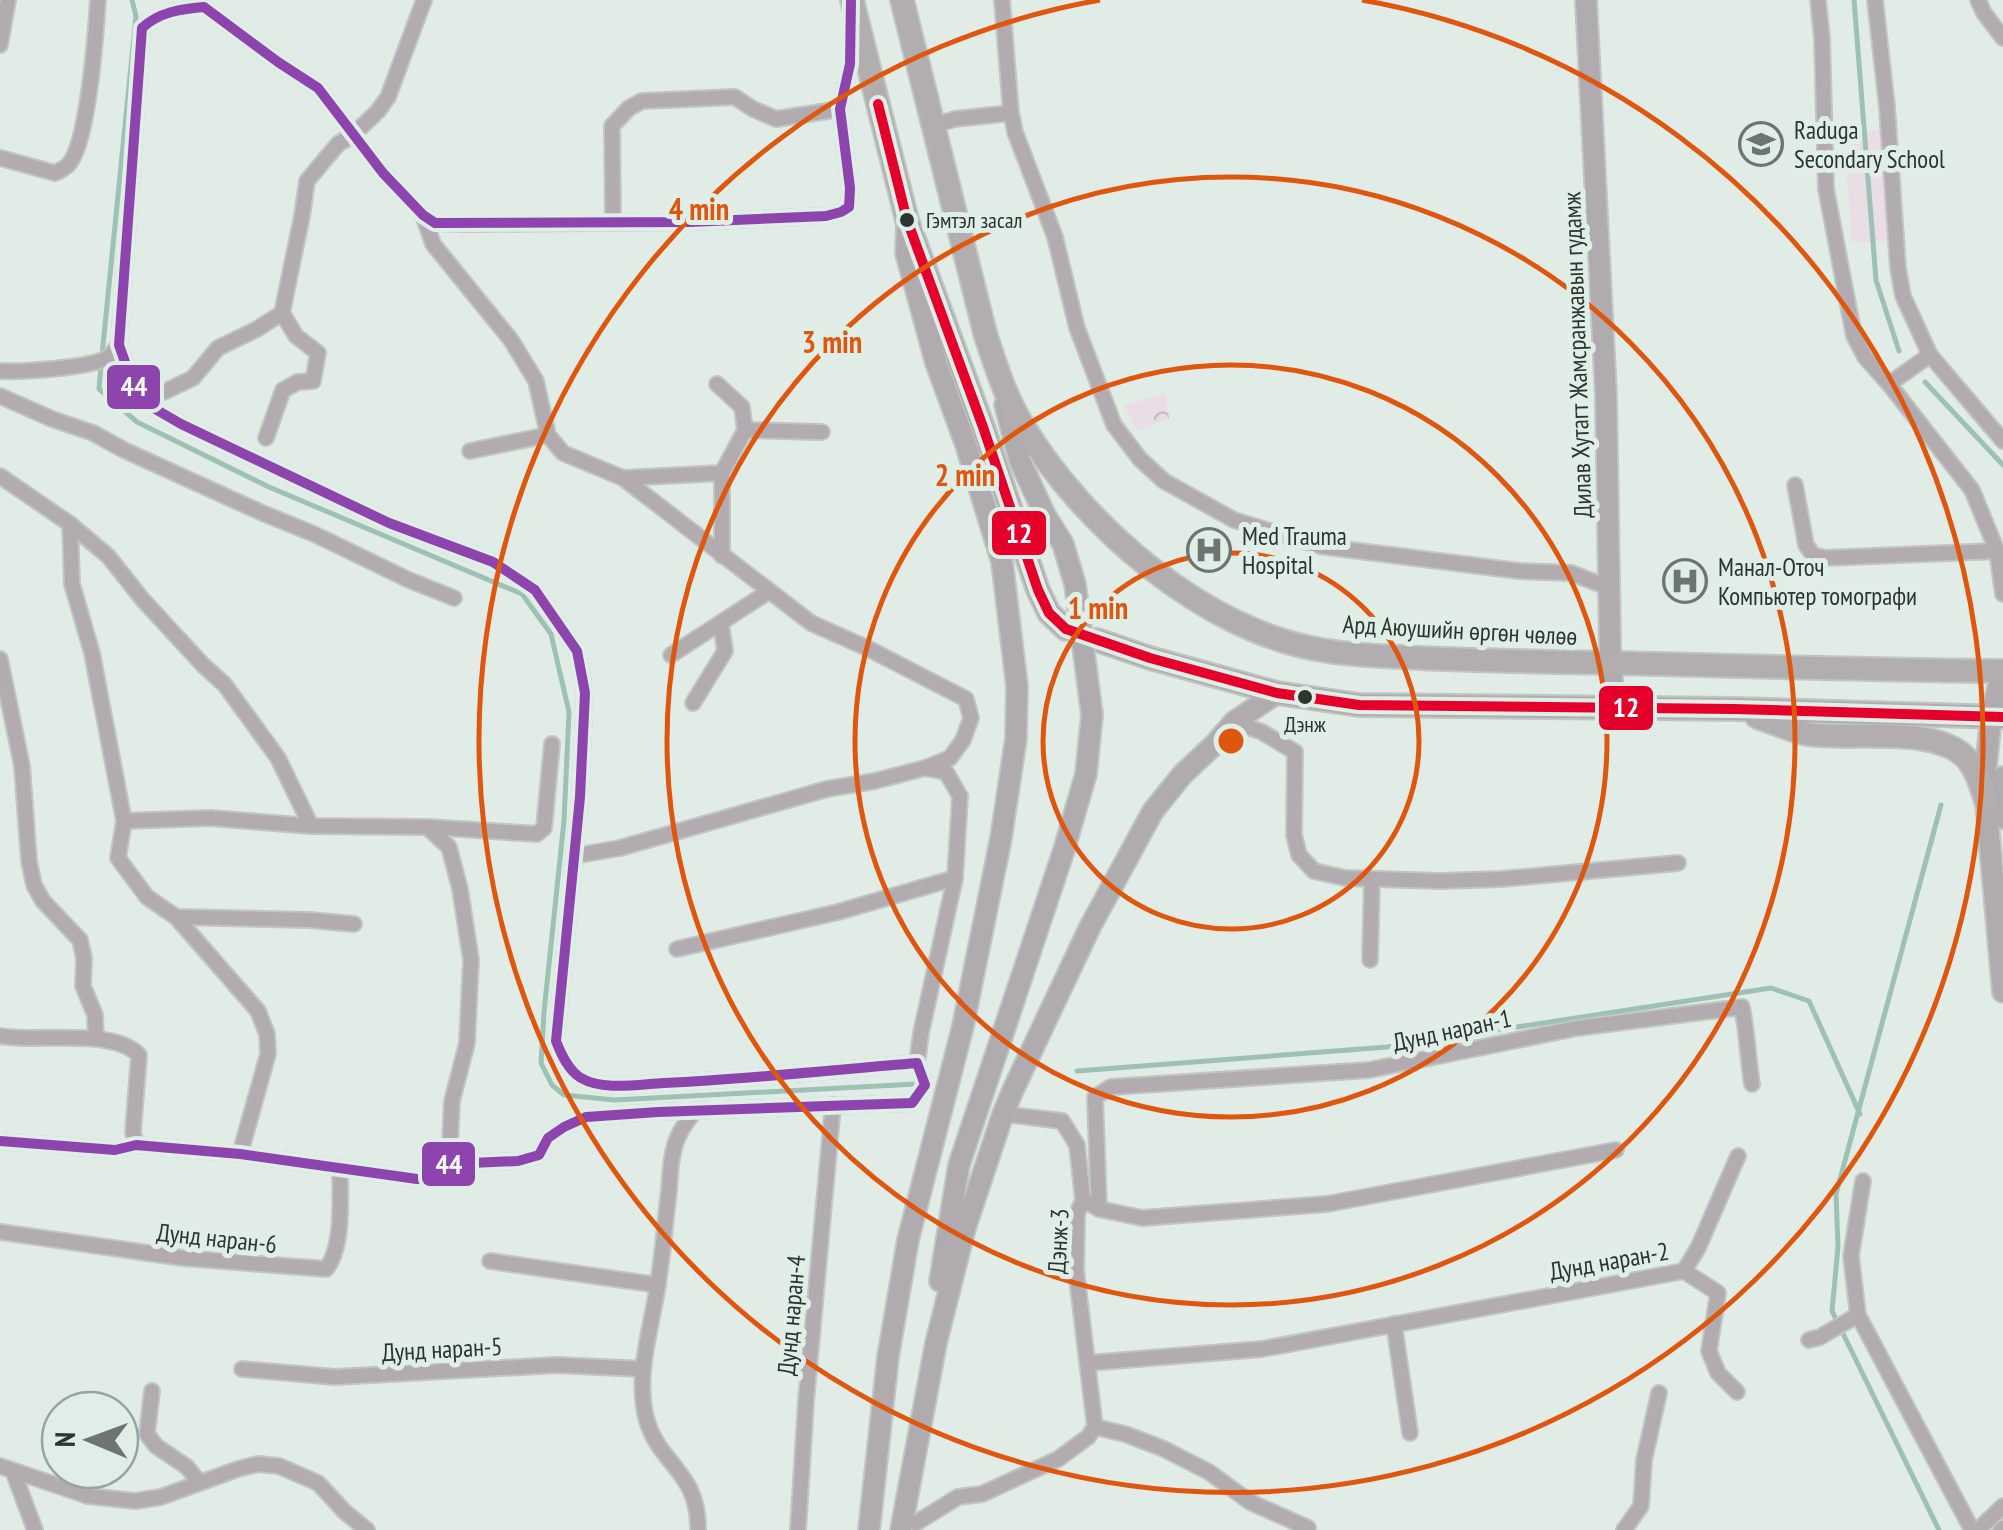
<svg xmlns="http://www.w3.org/2000/svg" width="2003" height="1530" viewBox="0 0 2003 1530" font-family="'PT Sans Narrow',sans-serif">
	<defs>
		<pattern id="park-crowns" width="20" height="18" patternUnits="userSpaceOnUse" patternTransform="scale(2.5)"><rect width="20" height="18" fill="#eadde5"/><path d="M2 6a3 3 0 1 1 6 0M12 15a3 3 0 1 1 6 0" fill="none" stroke="#c9bec5"/></pattern>
	</defs>
	<rect width="100%" height="100%" fill="#e2ece7"/>
	<path fill="#eadde5" d="M1882,130L1889,241L1852,242L1843,132Z"/>
	<path fill="url(#park-crowns)" d="M1166,393L1169,418L1137,431L1124,406Z"/>
	<g fill="none" stroke-linecap="round" stroke-linejoin="round">
		<g stroke="#9dc1b2" stroke-width="5">
			<path d="M1854,0L1876,280L1899,351"/>
			<path d="M102,355L136,16L132,0"/>
			<path d="M101,366L99,389L137,422L269,487L522,594L551,634L569,712L564,821L544,1012L541,1063L552,1085L564,1095L615,1100L916,1084"/>
			<path d="M1925,382L2003,465"/>
			<path d="M1077,1071L1387,1047L1771,988L1809,1001L1860,1114"/>
			<path d="M1939,1530L1832,1311L1838,1247L1836,1194L1941,805"/>
		</g>
		<g stroke="#bfc6c3" stroke-width="18">
			<g id="street">
				<path d="M1002,0L1011,113"/>
				<path d="M1818,0L1822,38L1826,189L1854,336L1865,357L1889,384L1972,490L1997,551L2003,594"/>
				<path d="M1875,0L1887,107L1898,268L1903,296L1930,355L2003,441"/>
				<path d="M1978,0L1984,13L2003,38"/>
				<path d="M0,45L8,0"/>
				<path d="M932,126L955,119L1011,113L1015,132L1055,237L1077,328L1114,425L1140,459L1164,481L1234,520L1319,546L1519,571L1571,573L1610,588"/>
				<path d="M0,158L55,173C58,172 66,167 68,165C88,145 96,31 98,0"/>
				<path d="M423,215L433,244L511,340L536,381L548,435L563,453L623,478L811,623L867,648L966,699L971,718L963,740L950,758L925,768"/>
				<path d="M613,222L612,126L629,108L642,101L735,97L753,109L776,119L840,109"/>
				<path d="M0,371C22,372 89,368 107,358C110,356 117,347 119,345"/>
				<path d="M717,384L742,407L745,430"/>
				<path d="M1889,384L1930,355"/>
				<path d="M0,396L52,419L93,433L124,450L260,512L314,534L409,580L454,598"/>
				<path d="M138,399L166,391L193,378L218,348L257,329L282,313"/>
				<path d="M266,438L283,390L298,382L313,381L318,353L296,336L282,313L302,216L307,181L338,144L354,134L378,111L388,97L424,0"/>
				<path d="M470,451L548,435"/>
				<path d="M0,476L70,524L72,584L92,653L124,821L118,858L147,897L176,917L258,1011L267,1034L268,1054L240,1154"/>
				<path d="M623,478L722,473L745,430L822,432"/>
				<path d="M1795,485L1806,545L1813,555L1825,558L1997,551"/>
				<path d="M70,524L108,556L143,600L203,665L225,685L278,758L311,826"/>
				<path d="M722,556V473"/>
				<path d="M671,655L768,592"/>
				<path d="M0,659L22,766L29,861L34,885L43,901L80,940L84,958L83,986L95,1015L96,1039"/>
				<path d="M693,703L725,651L721,624"/>
				<path d="M1234,722L1262,732L1295,752L1294,835L1299,855L1314,871L1345,878L1440,881L1501,879L1678,863"/>
				<path d="M124,821L210,818L311,826L427,827L449,847L460,889L471,960L467,1043L452,1101L449,1164"/>
				<path d="M428,827L537,834L544,828L552,744"/>
				<path d="M574,856L620,848L827,789L875,781L925,768L946,772L960,796L955,878L921,1033L917,1063"/>
				<path d="M176,917L310,920L354,924"/>
				<path d="M677,949L838,912L955,878"/>
				<path d="M1370,960L1372,879"/>
				<path d="M0,1036C38,1043 111,1027 139,1055L133,1132L136,1145"/>
				<path d="M694,1112C684,1125 676,1136 673,1153C670,1165 670,1178 669,1191C665,1222 663,1253 658,1283C652,1328 634,1375 647,1421C660,1465 699,1472 698,1530"/>
				<path d="M1003,1114L1062,1121L1077,1145L1083,1200L1077,1214L1076,1270L1095,1427"/>
				<path d="M0,1141L115,1150L136,1145L240,1154L417,1179H434L449,1164L518,1161L539,1155L548,1138L564,1127L586,1117L658,1112L912,1103L925,1085L917,1063C833,1070 749,1079 664,1083C640,1084 603,1091 581,1078C568,1070 561,1054 556,1041L580,797L585,693L577,651L535,590L493,562L389,523L181,424L138,399L119,345L142,28C159,12 181,9 204,7L278,62L318,88L383,173L423,215L435,223L468,224L689,222L826,216L841,212L849,207L850,188L840,109L850,64L851,26"/>
				<path d="M1863,1181L1851,1256L1858,1315L1972,1530"/>
				<path d="M1083,1200L1099,1209L1142,1218L1327,1204L1616,1150"/>
				<path d="M1099,1209L1095,1097L1111,1087L1369,1070L1577,1028L1742,1007C1747,1032 1748,1059 1752,1084"/>
				<path d="M0,1232L183,1258L326,1269C344,1247 340,1196 340,1168"/>
				<path d="M490,1261L658,1285"/>
				<path d="M1684,1271L1698,1248L1738,1156"/>
				<path d="M1394,1324L1410,1433"/>
				<path d="M1809,1340L1820,1337L1858,1315"/>
				<path d="M1088,1363L1262,1349L1684,1271L1718,1293L1709,1351L1718,1373L1737,1392"/>
				<path d="M242,1369L335,1377L557,1365L643,1369"/>
				<path d="M152,1391L147,1434L156,1446L187,1467L199,1482"/>
				<path d="M0,1466L88,1496L135,1501L161,1497L238,1469L258,1464L279,1466L318,1483L345,1512L367,1530"/>
				<path d="M13,1471L35,1530"/>
				<path d="M916,1523L958,1497L982,1494L1058,1459L1088,1437L1095,1427L1125,1434L1164,1449L1209,1472L1250,1502L1308,1528"/>
				<path d="M798,1530L806,1401L833,1105"/>
				<path d="M1624,1530L1641,1506L1644,1460L1659,1393"/>
				<path d="M1978,1530L2003,1506"/>
				<path d="M2001,1530L2003,1528"/>
			</g>
		</g>
		<g stroke="#bfc6c3" stroke-width="24">
			<g id="secondary">
				<path d="M1586,0L1606,396L1610,645L1614,709"/>
				<path d="M1005,405L1020,461"/>
				<path d="M2002,671L1991,717L1986,767V801L2003,992"/>
				<path d="M2003,777V818"/>
				<path d="M940,1281L959,1165L1064,850L1086,774L1092,715"/>
				<path d="M869,1530L888,1357L908,1240L963,1026L1001,838L1016,738L1017,686L1002,562L966,445L936,363L906,253L907,227"/>
				<path d="M901,1530L936,1343L965,1228L1003,1114L1013,1090L1090,927L1153,811L1183,774L1215,744L1234,722L1277,693"/>
			</g>
		</g>
		<g stroke="#bfc6c3" stroke-width="26">
			<g id="primary">
				<path d="M852,0L907,220L983,427L1038,590L1049,613L1066,629"/>
				<path d="M902,0L985,333C995,364 1005,396 1022,424C1082,524 1203,631 1322,650C1354,656 1387,656 1420,658C1486,661 1551,662 1617,663C1746,666 1874,670 2003,671"/>
				<path d="M1097,640L1150,658L1277,693L1359,705L1734,709L2003,717"/>
				<path d="M1757,717C1773,722 1791,731 1808,734C1851,741 1936,724 1967,759C1977,771 1981,786 1986,801"/>
			</g>
		</g>
		<use href="#street" stroke="#b2abb0" stroke-width="14"/>
		<use href="#secondary" stroke="#afabae" stroke-width="20"/>
		<use href="#primary" stroke="#b2aeb0" stroke-width="22"/>
		<g stroke="#bfc6c3" stroke-width="24" stroke-linecap="butt">
			<path id="secondary-bridge" d="M1020,461L1045,515L1063,544L1075,584L1092,715"/>
		</g>
		<use href="#secondary-bridge" stroke="#afabae" stroke-width="20"/>
		<g stroke="#dfefe8" stroke-width="18">
			<path id="bus-1" d="M878,104L907,220L983,427L1038,590L1049,613L1066,629L1150,658L1277,693L1359,705L1734,709L2003,717"/>
		</g>
		<g stroke="#dfefe8" stroke-width="18">
			<path id="bus-2" d="M0,1141L115,1150L136,1145L240,1154L417,1179H434L449,1164L518,1161L539,1155L548,1138L564,1127L586,1117L658,1112L912,1103L925,1085L917,1063C833,1070 749,1079 664,1083C640,1084 603,1091 581,1078C568,1070 561,1054 556,1041L580,797L585,693L577,651L535,590L493,562L389,523L181,424L138,399L119,345L142,28C159,12 181,9 204,7L278,62L318,88L383,173L423,215L435,223L689,222L826,216L841,212L849,207L850,188L840,109L850,64L851,0"/>
		</g>
		<use href="#bus-1" stroke="#e4002b" stroke-width="10"/>
		<use href="#bus-2" stroke="#8e44ad" stroke-width="10"/>
	</g>
	<g fill="none" stroke="#df570e" stroke-width="5">
		<circle cx="1231" cy="741" r="188"/>
		<circle cx="1231" cy="741" r="376"/>
		<circle cx="1231" cy="741" r="564"/>
		<path d="M1362 0A752 752 0 1 1 1100 0"/>
	</g>
	<defs>
		<g id="school-ring" transform="scale(2.25)"><circle r="9.5" fill="#dfefe8" stroke="#6d7471" stroke-width="1.5"/><path d="M0-5L7-2L0 1L-7-2ZM-4 1L0 2.5L4 1V4Q0 6-4 4Z" fill="#6d7471"/></g>
		<g id="hospital-ring" transform="scale(2.25)"><circle r="9.5" fill="#dfefe8" stroke="#6d7471" stroke-width="1.5"/><path d="M-5-5h3v3.5h4V-5h3V5h-3V1.5h-4V5h-3Z" fill="#6d7471"/></g>
	</defs>
	<g fill-rule="evenodd">
		<use href="#school-ring" x="1761" y="144"/>
		<use href="#hospital-ring" x="1209" y="550"/>
		<use href="#hospital-ring" x="1685" y="581"/>
	</g>
	<g fill="#2e3431" stroke="#dfefe8" stroke-width="4">
		<circle cx="907" cy="220" r="9"/>
		<circle cx="1305" cy="697" r="9"/>
	</g>
	<g text-anchor="middle" dominant-baseline="central" stroke-width="10" stroke-linejoin="round" paint-order="stroke">
		<g font-size="22" fill="#2e3431" stroke="#dfefe8" text-anchor="start">
			<text x="926" y="220">Гэмтэл засал</text>
			<text x="1305" y="724" text-anchor="middle">Дэнж</text>
		</g>
		<g font-size="25" fill="#2e3431" stroke="#dfefe8" text-anchor="start">
			<text x="1794" y="130">Raduga<tspan x="1794" dy="29">Secondary School</tspan></text>
			<text x="1242" y="536">Med Trauma<tspan x="1242" dy="29">Hospital</tspan></text>
			<text x="1718" y="567">Манал-Оточ<tspan x="1718" dy="29">Компьютер томографи</tspan></text>
		</g>
		<g font-size="25" fill="#2e3431" stroke="#dfefe8">
			<text transform="translate(1577 355) rotate(-92)">Дилав Хутагт Жамсранжавын гудамж</text>
			<text transform="translate(1460 630) rotate(3)">Ард Аюушийн өргөн чөлөө</text>
			<text transform="translate(1452 1030) rotate(-12)">Дунд наран-1</text>
			<text transform="translate(217 1238) rotate(6)">Дунд наран-6</text>
			<text transform="translate(1058 1241) rotate(-87)">Дэнж-3</text>
			<text transform="translate(1609 1261) rotate(-10)">Дунд наран-2</text>
			<text transform="translate(791 1315) rotate(-85)">Дунд наран-4</text>
			<text transform="translate(442 1349) rotate(-3)">Дунд наран-5</text>
		</g>
	</g>
	<circle cx="1231" cy="741" r="15" fill="#df570e" stroke="#dfefe8" stroke-width="5"/>
	<g font-size="30" text-anchor="middle" font-weight="bold" fill="#df570e" stroke="#dfefe8" stroke-width="10" stroke-linejoin="round" paint-order="stroke">
		<text x="699" y="220">4 min</text>
		<text x="832" y="353">3 min</text>
		<text x="965" y="486">2 min</text>
		<text x="1098" y="619">1 min</text>
	</g>
	<g stroke="#dfefe8" stroke-width="4">
		<rect x="105" y="363" width="57" height="48" rx="10" fill="#8e44ad"/>
		<rect x="990" y="509" width="58" height="48" rx="10" fill="#e4002b"/>
		<rect x="1597" y="684" width="58" height="48" rx="10" fill="#e4002b"/>
		<rect x="420" y="1140" width="57" height="48" rx="10" fill="#8e44ad"/>
	</g>
	<g font-size="28" text-anchor="middle" font-weight="bold" fill="#fff">
		<text x="134" y="396">44</text>
		<text x="1019" y="543">12</text>
		<text x="1626" y="717">12</text>
		<text x="449" y="1174">44</text>
	</g>
	<g transform="translate(90 1440) rotate(271)"><circle r="48" fill="#dfefe8" stroke="#98a49f" stroke-width="2.5"/>
	<path d="M0-8L18 38L0 25L-18 38Z" fill="#6d7471"/>
	<text y="-15" font-size="28" font-weight="bold" text-anchor="middle" fill="#2e3431">N</text>
	</g>
</svg>
